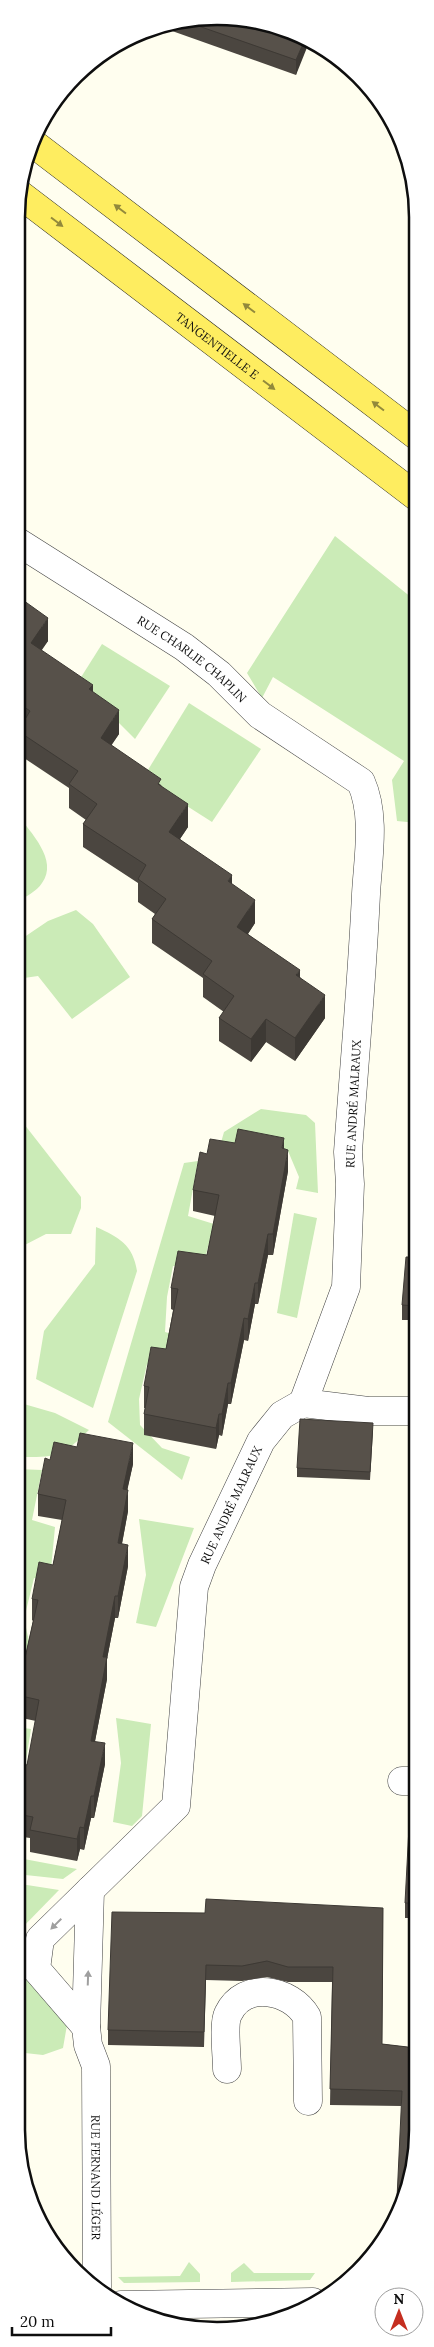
<svg xmlns="http://www.w3.org/2000/svg" width="434" height="2347" viewBox="0 0 434 2347" font-family="Lora,serif">
	<rect width="100%" height="100%" fill="#fffeef"/>
	<g fill="#cbebb7">
		<path d="M335,536L417,602V823L397,821L392,780L404,761L273,677L262,698L247,673Z"/>
		<path d="M102,644L170,686L135,739L78,682Z"/>
		<path d="M189,703L261,749L212,822L143,778Z"/>
		<path d="M17,814C30,832 59,860 42,883C37,891 25,897 17,902Z"/>
		<path d="M76,910L93,924L130,977L72,1019L38,976L17,979V942L48,921Z"/>
		<path d="M261,1109L306,1115L315,1123L318,1193L296,1189L299,1177L288,1151L220,1146L224,1132Z"/>
		<path d="M17,1115L81,1197V1208L71,1234H46L17,1249Z"/>
		<path d="M198,1161L188,1216L214,1224L202,1270L173,1266L167,1297L165,1332L182,1337L175,1367L147,1364L139,1399L140,1425L162,1448L190,1457L182,1480L108,1422L184,1163Z"/>
		<path d="M294,1213L317,1218L297,1318L277,1313Z"/>
		<path d="M96,1227C119,1237 133,1245 137,1271L93,1408L36,1379L44,1331L95,1264Z"/>
		<path d="M17,1402L55,1413L89,1430C60,1458 58,1457 17,1457Z"/>
		<path d="M17,1469L42,1470L32,1520L55,1527L50,1580L34,1578L24,1619L29,1641L46,1645L17,1686Z"/>
		<path d="M139,1519L194,1528L156,1627L136,1623L146,1575Z"/>
		<path d="M116,1718L151,1724L142,1816L132,1826L113,1822L121,1763Z"/>
		<path d="M17,1727L31,1729L23,1779L17,1778Z"/>
		<path d="M24,1844V1859L77,1869L63,1879L16,1874V1845Z"/>
		<path d="M27,1885L59,1890L19,1931L16,1930V1886Z"/>
		<path d="M16,1964L25,1968L44,1991L48,2005L59,2014L67,2025L63,2048L43,2055L16,2052L24,1999L16,1997Z"/>
		<path d="M189,2262L200,2274V2282L124,2283L118,2277L180,2276Z"/>
		<path d="M244,2263L254,2273H315L310,2280L231,2282V2273Z"/>
		<path d="M213,2324L212,2329L204,2330L184,2325Z"/>
	</g>
	<g fill="none" stroke-linecap="round" stroke-linejoin="round">
		<g stroke="#414141" stroke-width="29">
			<g id="street">
				<path id="s1" d="M18,542L184,647L219,674L260,715L361,782C376,816 368,857 366,894C362,980 354,1066 348,1152L350,1184L346,1287L303,1403L282,1415L261,1441L202,1565L194,1587L176,1806L40,1939L36,1969L86,2027"/>
				<path d="M303,1403L368,1411H417"/>
				<path d="M402,1781H416"/>
				<path id="s2" d="M90,1890L86,2027L88,2045L96,2066L97,2287"/>
				<path d="M227,2069C227,2056 223,2024 228,2014C244,1980 291,1989 307,2017L308,2101"/>
				<path d="M121,2305L313,2302"/>
			</g>
		</g>
		<g stroke="#1f1f1f" stroke-width="29">
			<g id="primary">
				<path d="M34,144L417,436"/>
				<path id="s3" d="M18,193L417,497"/>
			</g>
		</g>
		<use href="#street" stroke="#fff" stroke-width="28"/>
		<use href="#primary" stroke="#feed60" stroke-width="28"/>
	</g>
	<g fill="#4b4640">
		<path d="M243,18L306,37L296,75L158,26L165,23Z"/>
		<path d="M18,587L23,600L48,641L41,650L93,692L119,734L111,745L161,785L188,827L180,839L232,884L255,923L248,934L300,977L325,1018L295,1061L266,1042L251,1062L219,1041V1018L224,1012L203,997V978L152,943V919L155,914L138,902V883L83,847V824L86,820L69,808V788L18,754V731L20,727L17,725Z"/>
		<path d="M235,1143L284,1149L288,1171L273,1255H268L258,1304H255L248,1341L244,1340L231,1404H228L222,1436L219,1435L216,1449L144,1435V1414L145,1408H144V1386L166,1349L173,1310L171,1309V1288L207,1255L215,1216L193,1211V1190Z"/>
		<path d="M417,1257V1320H402V1305Z"/>
		<path d="M373,1431L370,1480L297,1477V1468Z"/>
		<path d="M77,1447L133,1464L127,1490L128,1511L122,1544L128,1566L118,1618H115L107,1659V1679L95,1741L105,1764L94,1818H91L84,1850L80,1849L77,1861L30,1852V1838L16,1836L17,1763L27,1765L36,1721L17,1717V1695L33,1621L32,1620V1599L53,1565L62,1520L38,1516V1494L50,1460Z"/>
		<path d="M416,1808V1918H405V1903Z"/>
		<path d="M383,1908L382,2044L416,2048L401,2106L330,2105L332,1982H288L267,1977L242,1981L206,1980L204,2047L108,2045V2030L205,1913Z"/>
	</g>
	<g fill="#3d3934">
		<path d="M306,37L310,40L296,75V60Z"/>
		<path d="M23,591V615L20,598Z"/>
		<path d="M48,618V641L31,666V643Z"/>
		<path d="M93,685V708L89,689Z"/>
		<path d="M119,710V734L101,761V738Z"/>
		<path d="M188,804V827L169,855V832Z"/>
		<path d="M232,875V898L228,881Z"/>
		<path d="M255,900V923L237,950V927Z"/>
		<path d="M300,970V993L296,975Z"/>
		<path d="M325,995V1018L295,1061V1038Z"/>
		<path d="M266,1019V1042L251,1062V1039Z"/>
		<path d="M284,1138V1159L282,1148Z"/>
		<path d="M288,1150V1171L273,1255V1234Z"/>
		<path d="M268,1234V1255L258,1304V1283Z"/>
		<path d="M255,1283V1304L248,1341V1319Z"/>
		<path d="M244,1318V1340L231,1404V1383Z"/>
		<path d="M228,1383V1404L222,1436V1414Z"/>
		<path d="M219,1414V1435L216,1449V1428Z"/>
		<path d="M133,1443V1464L123,1510V1489Z"/>
		<path d="M128,1490V1511L118,1564V1543Z"/>
		<path d="M128,1545V1566L118,1618V1596Z"/>
		<path d="M115,1596V1618L107,1659V1679L91,1762V1741L103,1657Z"/>
		<path d="M105,1743V1764L94,1818V1796Z"/>
		<path d="M91,1796V1818L84,1850V1828Z"/>
		<path d="M80,1827V1849L77,1861V1839Z"/>
		<path d="M21,1985V2003L16,2027V2009Z"/>
	</g>
	<g fill="#57514a" stroke="#3d3934">
		<path d="M243,18L306,37L296,60L187,22Z"/>
		<path d="M18,587L23,591L20,598L48,618L31,643L93,685L89,689L119,710L101,738L161,779L158,784L188,804L169,832L232,875L228,881L255,900L237,927L300,970L296,975L325,995L295,1038L266,1019L251,1039L219,1018L234,996L203,974L212,961L152,919L166,899L138,879L146,865L83,824L97,804L69,784L78,771L18,731L30,711L17,702Z"/>
		<path d="M238,1129L284,1138L282,1148L288,1150L273,1234H268L258,1283H255L248,1319L244,1318L231,1383H228L222,1414H219L216,1428L144,1414L149,1387L144,1386L151,1347L166,1349L178,1289L171,1288L178,1251L207,1255L219,1195L193,1190L200,1152L207,1154L210,1139L235,1143Z"/>
		<path d="M406,1257H417V1306L402,1305Z"/>
		<path d="M300,1419L373,1423L370,1472L297,1468Z"/>
		<path d="M80,1433L133,1443L123,1489L128,1490L118,1543L128,1545L118,1596H115L103,1657H107L91,1741L105,1743L94,1796H91L84,1828L80,1827L77,1839L30,1830L33,1817L17,1814V1763L27,1765L39,1700L17,1695V1679L21,1657L25,1658L38,1600L32,1599L39,1562L53,1565L66,1500L38,1494L45,1458L50,1460L54,1442L77,1447Z"/>
		<path d="M410,1808H416V1903H405Z"/>
		<path d="M206,1899L383,1908L382,2044L416,2048V2156L396,2220L402,2091L330,2089L333,1967H288L267,1961L242,1966L206,1965L204,2032L108,2030L112,1912L205,1913Z"/>
		<path d="M16,1984L21,1985L16,2009Z"/>
	</g>
	<defs><path id="oneway-solid" d="M-6-.8H1V-3.2L6.5 0L1 3.2V.8H-6Z" transform="scale(1.25)"/></defs>
	<g fill="#92893b">
		<use href="#oneway-solid" transform="translate(120 209) rotate(-143)"/>
		<use href="#oneway-solid" transform="translate(57 222) rotate(37)"/>
		<use href="#oneway-solid" transform="translate(249 308) rotate(-143)"/>
		<use href="#oneway-solid" transform="translate(269 385) rotate(37)"/>
		<use href="#oneway-solid" transform="translate(378 406) rotate(-143)"/>
	</g>
	<g fill="#9f9f9f">
		<use href="#oneway-solid" transform="translate(56 1924) rotate(135)"/>
		<use href="#oneway-solid" transform="translate(88 1978) rotate(-88)"/>
	</g>
	<g text-anchor="middle" dominant-baseline="central" stroke-width="5" stroke-linejoin="round" paint-order="stroke">
		<g font-size="12" fill="#0e0e0e" stroke="#fff">
			<text stroke="none"><textPath href="#s3" startOffset="251">TANGENTIELLE E</textPath></text>
			<text stroke="none"><textPath href="#s1" startOffset="210">RUE CHARLIE CHAPLIN</textPath></text>
			<text transform="translate(353 1104) rotate(-87)">RUE ANDRÉ MALRAUX</text>
			<text transform="translate(231 1505) rotate(-65)">RUE ANDRÉ MALRAUX</text>
			<text stroke="none"><textPath href="#s2" startOffset="289">RUE FERNAND LÉGER</textPath></text>
		</g>
	</g>
	<path d="M0 0H434V2347H0ZM217 25H217A192 192 0 0 1 409 217V2130A192 192 0 0 1 217 2322H217A192 192 0 0 1 25 2130V217A192 192 0 0 1 217 25Z" fill="#fff" fill-rule="evenodd"/>
	<path fill="none" stroke="#0e0e0e" stroke-width="2.5" d="M217 25H217A192 192 0 0 1 409 217V2130A192 192 0 0 1 217 2322H217A192 192 0 0 1 25 2130V217A192 192 0 0 1 217 25Z"/>
	<g transform="translate(399 2312)"><circle r="24" fill="#ffffff" stroke="#9f9f9f"/>
	<path d="M0-4L9 19L0 12L-9 19Z" fill="#c52e20"/>
	<text y="-8" font-size="14" font-weight="bold" text-anchor="middle" fill="#0e0e0e">N</text>
	</g>
	<path d="M12 2327v8h99v-8" fill="none" stroke="#0e0e0e" stroke-width="2.5"/>
	<text x="20" y="2327" font-size="15" fill="#0e0e0e" stroke="#ffffff" stroke-width="4" paint-order="stroke">20 m</text>
</svg>
